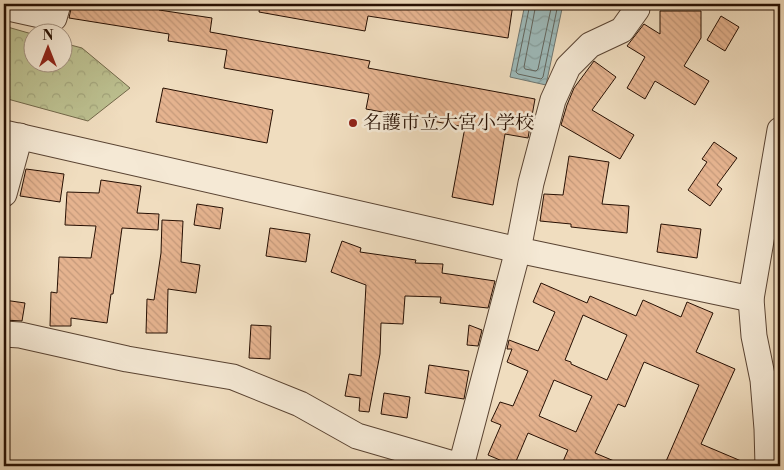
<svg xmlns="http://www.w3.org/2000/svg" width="784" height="470" viewBox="0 0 784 470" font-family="'Libre Bodoni','Noto Serif JP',serif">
	<defs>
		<pattern id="forest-crowns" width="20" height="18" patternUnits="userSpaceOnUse" patternTransform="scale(1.25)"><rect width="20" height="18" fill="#bcc090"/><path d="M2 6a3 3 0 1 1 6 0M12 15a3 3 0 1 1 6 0" fill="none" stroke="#a2a47b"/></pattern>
		<pattern id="water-waves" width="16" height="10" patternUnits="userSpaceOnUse" patternTransform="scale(1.25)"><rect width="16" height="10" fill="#9dbaba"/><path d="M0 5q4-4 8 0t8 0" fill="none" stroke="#879f9e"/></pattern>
		<pattern id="building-back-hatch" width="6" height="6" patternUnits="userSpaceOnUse" patternTransform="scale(1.25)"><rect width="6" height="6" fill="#e5b38f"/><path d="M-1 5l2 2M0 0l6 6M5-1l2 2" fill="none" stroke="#c4997a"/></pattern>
	</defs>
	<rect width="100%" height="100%" fill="#f0ddbf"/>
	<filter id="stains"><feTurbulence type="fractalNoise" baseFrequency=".004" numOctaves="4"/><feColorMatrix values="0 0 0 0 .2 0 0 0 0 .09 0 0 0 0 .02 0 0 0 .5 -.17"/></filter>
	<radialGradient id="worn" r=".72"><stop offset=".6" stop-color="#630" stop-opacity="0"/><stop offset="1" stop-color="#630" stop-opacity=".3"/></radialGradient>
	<path fill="url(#forest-crowns)" stroke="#72684a" d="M4,26L32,34V62H62L63,43L82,48L130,88L88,121L4,98Z"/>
	<path fill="url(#water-waves)" stroke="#6e7671" d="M525,4H563L546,85L510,77Z"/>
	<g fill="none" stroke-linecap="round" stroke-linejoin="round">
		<g stroke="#62655e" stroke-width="1">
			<path d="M530,4L516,72L518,74L541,79L543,77L558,4"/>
			<path d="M536,4L524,67L525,69L536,71L538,69L552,4"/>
		</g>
	</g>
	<g fill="url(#building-back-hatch)" stroke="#271003" fill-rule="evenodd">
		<path d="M72,4H160L159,10L212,18L210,32L370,61L368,68L535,99L528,138L505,134L493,205L452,197L465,127L366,109L369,94L224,68L227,50L168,41L169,34L69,18Z"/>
		<path d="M260,4H513L508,38L368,16L365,31L259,12Z"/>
		<path d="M660,11H701V38L684,66L709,81L695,105L655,81L645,99L627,88L645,57L627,46L644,24L660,34Z"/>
		<path d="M721,16L739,27L725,51L707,40Z"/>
		<path d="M594,61L616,77L592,110L634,135L620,159L561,125L567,105L574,88Z"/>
		<path d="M163,88L273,110L267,143L156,122Z"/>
		<path d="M714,142L737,158L717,185L722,189L710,206L688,190L707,162L702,159Z"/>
		<path d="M569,156L609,162L602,204L629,206L627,233L571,227V224L540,221L544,194L563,195Z"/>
		<path d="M26,169L64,174L60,202L20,196Z"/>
		<path d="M101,180L141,186L137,213L159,214L158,230L122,228L113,294H111L107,323L71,318V326H50L51,292L57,293L59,257L91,258L96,226L65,225L67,192L99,193Z"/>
		<path d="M197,204L223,208L220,229L194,225Z"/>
		<path d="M162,220L183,221L181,262L200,265L196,293L168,289L167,333H146L147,299L154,300L161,253Z"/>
		<path d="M661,224L701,229L697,258L657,252Z"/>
		<path d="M270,228L310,234L306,262L266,256Z"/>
		<path d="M342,241L361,248L360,252L416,260L415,263L443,264L442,273L495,281L488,308L440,303L441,297L405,296L403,324L381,323L380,354L369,412L359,411L360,398L345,396L349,374L361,376L366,285L331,272Z"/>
		<path d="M541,283L587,303L590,296L636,316L643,300L681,317L687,302L713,313L696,352L735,369L701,444L753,466H701L688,461L686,466H664L699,385L644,362L625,407L618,404L595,453L626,466H561L568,450L528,433L514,466L488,455L501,425L491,421L500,402L513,406L528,371L507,362L512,349H507L509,340L538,351L555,312L533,302ZM583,315L627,335L607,380L571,364V362L565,360ZM554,380L592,396L576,432L539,416Z"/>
		<path d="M4,300L25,303L22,321L4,320Z"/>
		<path d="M251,325L271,326L270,359L249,358Z"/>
		<path d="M469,325L482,330L478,346L467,345Z"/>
		<path d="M429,365L469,371L464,399L425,393Z"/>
		<path d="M384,393L410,397L407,418L381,414Z"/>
	</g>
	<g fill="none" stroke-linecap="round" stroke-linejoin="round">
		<g stroke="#594332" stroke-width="27">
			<g id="minor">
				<path d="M4,7L54,18L58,4"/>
				<path d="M4,133L518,250L751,299"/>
				<path d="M4,194L20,136"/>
				<path d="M4,334L20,335L127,359L233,377L300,404L357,436L460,466"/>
				<path d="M461,466L518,250L531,183L553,100L568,67L590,45L622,30L637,9V4"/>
				<path d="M768,466L767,429L763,380L754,336L751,299L780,130"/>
			</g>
		</g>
		<use href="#minor" stroke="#f5e9d5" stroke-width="25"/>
	</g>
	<circle fill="#8f2418" stroke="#f5e9d5" stroke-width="2" cx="353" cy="123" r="5"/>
	<g text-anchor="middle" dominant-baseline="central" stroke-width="5" stroke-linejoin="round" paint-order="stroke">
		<g font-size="19" fill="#271003" stroke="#f5e9d5" text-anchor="start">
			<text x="363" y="123">名護市立大宮小学校</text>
		</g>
	</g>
	<rect width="784" height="470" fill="none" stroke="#f0ddbf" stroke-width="20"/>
	<rect x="5" y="5" width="774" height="460" fill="none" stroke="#271003" stroke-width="2.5"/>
	<rect x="10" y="10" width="764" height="450" fill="none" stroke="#271003"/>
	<g transform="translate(48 48)"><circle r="24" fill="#f5e9d5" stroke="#a39281"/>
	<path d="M0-4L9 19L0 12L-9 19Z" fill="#8f2418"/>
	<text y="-8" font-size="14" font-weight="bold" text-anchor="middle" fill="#271003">N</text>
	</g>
	<rect width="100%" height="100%" filter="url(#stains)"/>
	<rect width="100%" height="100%" fill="url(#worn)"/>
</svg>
